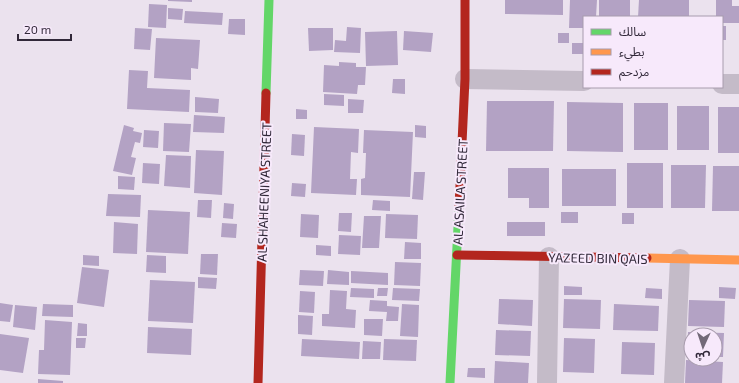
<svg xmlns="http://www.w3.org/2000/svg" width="739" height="383" viewBox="0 0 739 383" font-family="'Exo 2','Noto Sans Arabic',sans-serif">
	<rect width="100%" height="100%" fill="#ebe2ee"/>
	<g fill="#b3a2c4">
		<path d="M168,0H192V2L168,1Z"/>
		<path d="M505,0H563V15L505,14Z"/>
		<path d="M570,0H597L596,17H584V28H569Z"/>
		<rect x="599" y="0" width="31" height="17"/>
		<path d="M639,0H689V17H638Z"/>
		<path d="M716,0H732V6H739V23H722V17H716Z"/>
		<path d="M149,4L167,5L166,28L148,27Z"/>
		<path d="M168,8L183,9L182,20L168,19Z"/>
		<path d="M185,11L223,13L222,25L184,23Z"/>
		<path d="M229,19H245V35L228,34Z"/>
		<rect x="722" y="26" width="4" height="14"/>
		<path d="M347,27L361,28L360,53L334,52L335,40L346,41Z"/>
		<path d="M135,28L152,29L150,50L134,49Z"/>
		<path d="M308,28H333V50L309,51Z"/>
		<path d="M397,31L398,65L366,66L365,32Z"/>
		<path d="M404,31L433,33L431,52L403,50Z"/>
		<rect x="558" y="33" width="11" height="10"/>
		<path d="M156,38L200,40L198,69L191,68V80L154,78Z"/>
		<rect x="572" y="43" width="12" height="11"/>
		<path d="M339,62L356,63V67H366L365,85H358L357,94L323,92L324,65L339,66Z"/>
		<path d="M129,70L148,71L147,88L190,90L189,112L127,109Z"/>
		<path d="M393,79H405V94L392,93Z"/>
		<path d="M324,94L344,95V106L324,105Z"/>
		<path d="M195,97L219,99L218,113L195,112Z"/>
		<path d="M348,99L364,100L363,113H348Z"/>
		<path d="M487,101H554L553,151H486Z"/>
		<path d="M567,102L623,103V152L567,151Z"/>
		<rect x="634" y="103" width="34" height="47"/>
		<rect x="677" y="106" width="32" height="44"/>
		<rect x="718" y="107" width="21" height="46"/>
		<path d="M296,109L307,110V119H296Z"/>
		<path d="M194,115L225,117L224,133L193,132Z"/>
		<path d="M164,123L191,124L189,152L163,151Z"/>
		<path d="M124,125L134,128L133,131L142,133L140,143L135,142L131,157L136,158L132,175L113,171Z"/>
		<path d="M415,125L426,126V138L415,137Z"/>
		<path d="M314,127L359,129L358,153L351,152L350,179H357L356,195L311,193Z"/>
		<path d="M144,130L159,131L158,148L143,147Z"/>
		<path d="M364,130L413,132L410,197L361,195V179L365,178L366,153H363Z"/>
		<path d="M292,134L305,135L304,156L291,155Z"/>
		<path d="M196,150L224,151L222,195L194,193Z"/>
		<path d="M166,155L191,156L190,188L164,186Z"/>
		<path d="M143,163L160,164L159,184L142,183Z"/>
		<rect x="627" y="163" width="36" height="45"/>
		<path d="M671,165H706L705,208H671Z"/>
		<path d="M713,166H739V211H712Z"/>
		<path d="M508,168H549V208H529V198H508Z"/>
		<rect x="562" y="169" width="54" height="37"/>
		<path d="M414,172H425L423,200L412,199Z"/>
		<path d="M118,176L135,177L134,190L118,189Z"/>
		<path d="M292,183L306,184L305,197L291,196Z"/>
		<path d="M108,194L141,195L140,217L106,216Z"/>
		<path d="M198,200H212L211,218L197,217Z"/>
		<path d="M373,200L390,201V211L372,210Z"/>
		<path d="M224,203L234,204L233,219L223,218Z"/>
		<path d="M148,210L190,212L188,254L146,252Z"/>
		<rect x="561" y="212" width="17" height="11"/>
		<path d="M339,213H352L351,232L338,231Z"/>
		<rect x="622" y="213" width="12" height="11"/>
		<path d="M301,214L319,215L318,238L300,237Z"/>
		<path d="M386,214L418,215L417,239L385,238Z"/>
		<path d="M364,216H381L379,248H362Z"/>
		<path d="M114,222L138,224L137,254L113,253Z"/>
		<rect x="507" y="222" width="38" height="14"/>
		<path d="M222,223L237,224L236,238L221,237Z"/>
		<path d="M339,235L361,236L360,255L338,254Z"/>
		<path d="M405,242L421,243V259H404Z"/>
		<path d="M316,245L331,246V256L316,255Z"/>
		<path d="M201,254H218L217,275L200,274Z"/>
		<path d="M83,255L99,256V266L83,265Z"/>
		<path d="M147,255L166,256V273L146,272Z"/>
		<path d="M395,262L421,263L420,286L394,285Z"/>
		<path d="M82,267L109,270L104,307L77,303Z"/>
		<path d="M300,270L324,271L323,286L299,285Z"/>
		<path d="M328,270L349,272V285L327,284Z"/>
		<path d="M351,271L388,273V285L351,283Z"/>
		<path d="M198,277L217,278L216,289L198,288Z"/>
		<path d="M150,280L195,282L193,323L148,321Z"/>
		<path d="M564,286L582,287V295H564Z"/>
		<path d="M719,287L736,288L735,299L719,298Z"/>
		<path d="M351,288L374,289V298L350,297Z"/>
		<path d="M378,288H388L387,296H377Z"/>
		<path d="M393,288L420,289L419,301L392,300Z"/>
		<path d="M646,288L662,289V299L645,298Z"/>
		<path d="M330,290L347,291L346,309L356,310L355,328L322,326V314H329Z"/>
		<path d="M300,291L315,292L314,313L299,312Z"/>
		<path d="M499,299L533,300L532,326L498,324Z"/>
		<path d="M564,299L601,300L600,329L563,328Z"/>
		<path d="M370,300L387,301V306L399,307L398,321H386L387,312L369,311Z"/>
		<path d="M689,300L725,301L724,327L688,326Z"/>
		<path d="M0,303L13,305L10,322L0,321Z"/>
		<path d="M43,304L73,305V317L42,316Z"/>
		<path d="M402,304L419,305L418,337L400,336Z"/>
		<path d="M614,304L659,306L658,331L613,330Z"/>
		<path d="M15,305L37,307L35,330L13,327Z"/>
		<path d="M298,315L313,316L312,335L298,334Z"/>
		<path d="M364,319H383L382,336L364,335Z"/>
		<path d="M45,320L72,322L70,375L38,374L39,350H44Z"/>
		<path d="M78,323L87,324V336H77Z"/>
		<path d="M148,327L192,329L191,355L147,353Z"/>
		<path d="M496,330L531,331L530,356L495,355Z"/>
		<path d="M688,332L724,333L723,357H715V335H691V356H687Z"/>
		<path d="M0,334L29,338L23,373L0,370Z"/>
		<path d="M76,338H86L85,348H76Z"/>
		<path d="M564,338L595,339L594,373L563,372Z"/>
		<path d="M302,339L360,342L359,359L301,356Z"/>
		<path d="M384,339L417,340L416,361L383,360Z"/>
		<path d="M363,341L381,342L380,359H362Z"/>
		<path d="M622,342L655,343L654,375L621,374Z"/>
		<path d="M686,360L723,362L722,383H685Z"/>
		<path d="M495,361L529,363L528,383H494Z"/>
		<path d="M468,368H485V378L467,377Z"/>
		<path d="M38,379L63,381V383H38Z"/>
	</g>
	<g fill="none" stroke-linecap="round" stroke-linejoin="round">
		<g stroke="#c4bbc8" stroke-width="20">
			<path d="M465,79L584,81"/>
			<path d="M722,84H739"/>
			<path d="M547,383L549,257"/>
			<path d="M674,383L680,259"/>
		</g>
		<g stroke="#63d668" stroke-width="9">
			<path d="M266,93L269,0"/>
			<path d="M450,383L459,207"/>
		</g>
		<path stroke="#ff974d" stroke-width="9" d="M647,258L739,260"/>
		<g stroke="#b3261e" stroke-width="9">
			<path d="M459,207L465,79V0"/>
			<path d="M457,255L647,258"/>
			<path d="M258,383L266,93"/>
		</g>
	</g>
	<g text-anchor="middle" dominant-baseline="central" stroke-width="4" stroke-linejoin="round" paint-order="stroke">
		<g font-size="13" fill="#312839" stroke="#f7e9fb">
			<text transform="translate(264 192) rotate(-88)">AL SHAHEENIYA STREET</text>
			<text transform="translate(460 192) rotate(-87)">AL ASAILA STREET</text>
			<text transform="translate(598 258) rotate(1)">YAZEED BIN QAIS</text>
		</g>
	</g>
	<rect x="583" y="16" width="140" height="72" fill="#f7e9fb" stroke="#a89cad"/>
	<rect x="591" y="29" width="20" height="6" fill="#63d668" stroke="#a89cad"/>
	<text x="619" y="36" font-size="12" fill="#312839">سالك</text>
	<rect x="591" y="49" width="20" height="6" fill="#ff974d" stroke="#a89cad"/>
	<text x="619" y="56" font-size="12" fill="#312839">بطيء</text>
	<rect x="591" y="69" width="20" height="6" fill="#b3261e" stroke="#a89cad"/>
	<text x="619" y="76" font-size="12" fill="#312839">مزدحم</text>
	<g transform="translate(703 347) rotate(183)"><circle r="19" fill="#f7e9fb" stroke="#a89cad"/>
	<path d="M0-3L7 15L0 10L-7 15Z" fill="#726978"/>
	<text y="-6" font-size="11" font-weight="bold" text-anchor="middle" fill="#312839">ش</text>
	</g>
	<path d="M18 34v6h53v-6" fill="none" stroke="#312839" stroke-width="2"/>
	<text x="24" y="34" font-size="12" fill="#312839" stroke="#f7e9fb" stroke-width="3" paint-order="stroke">20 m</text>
</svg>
